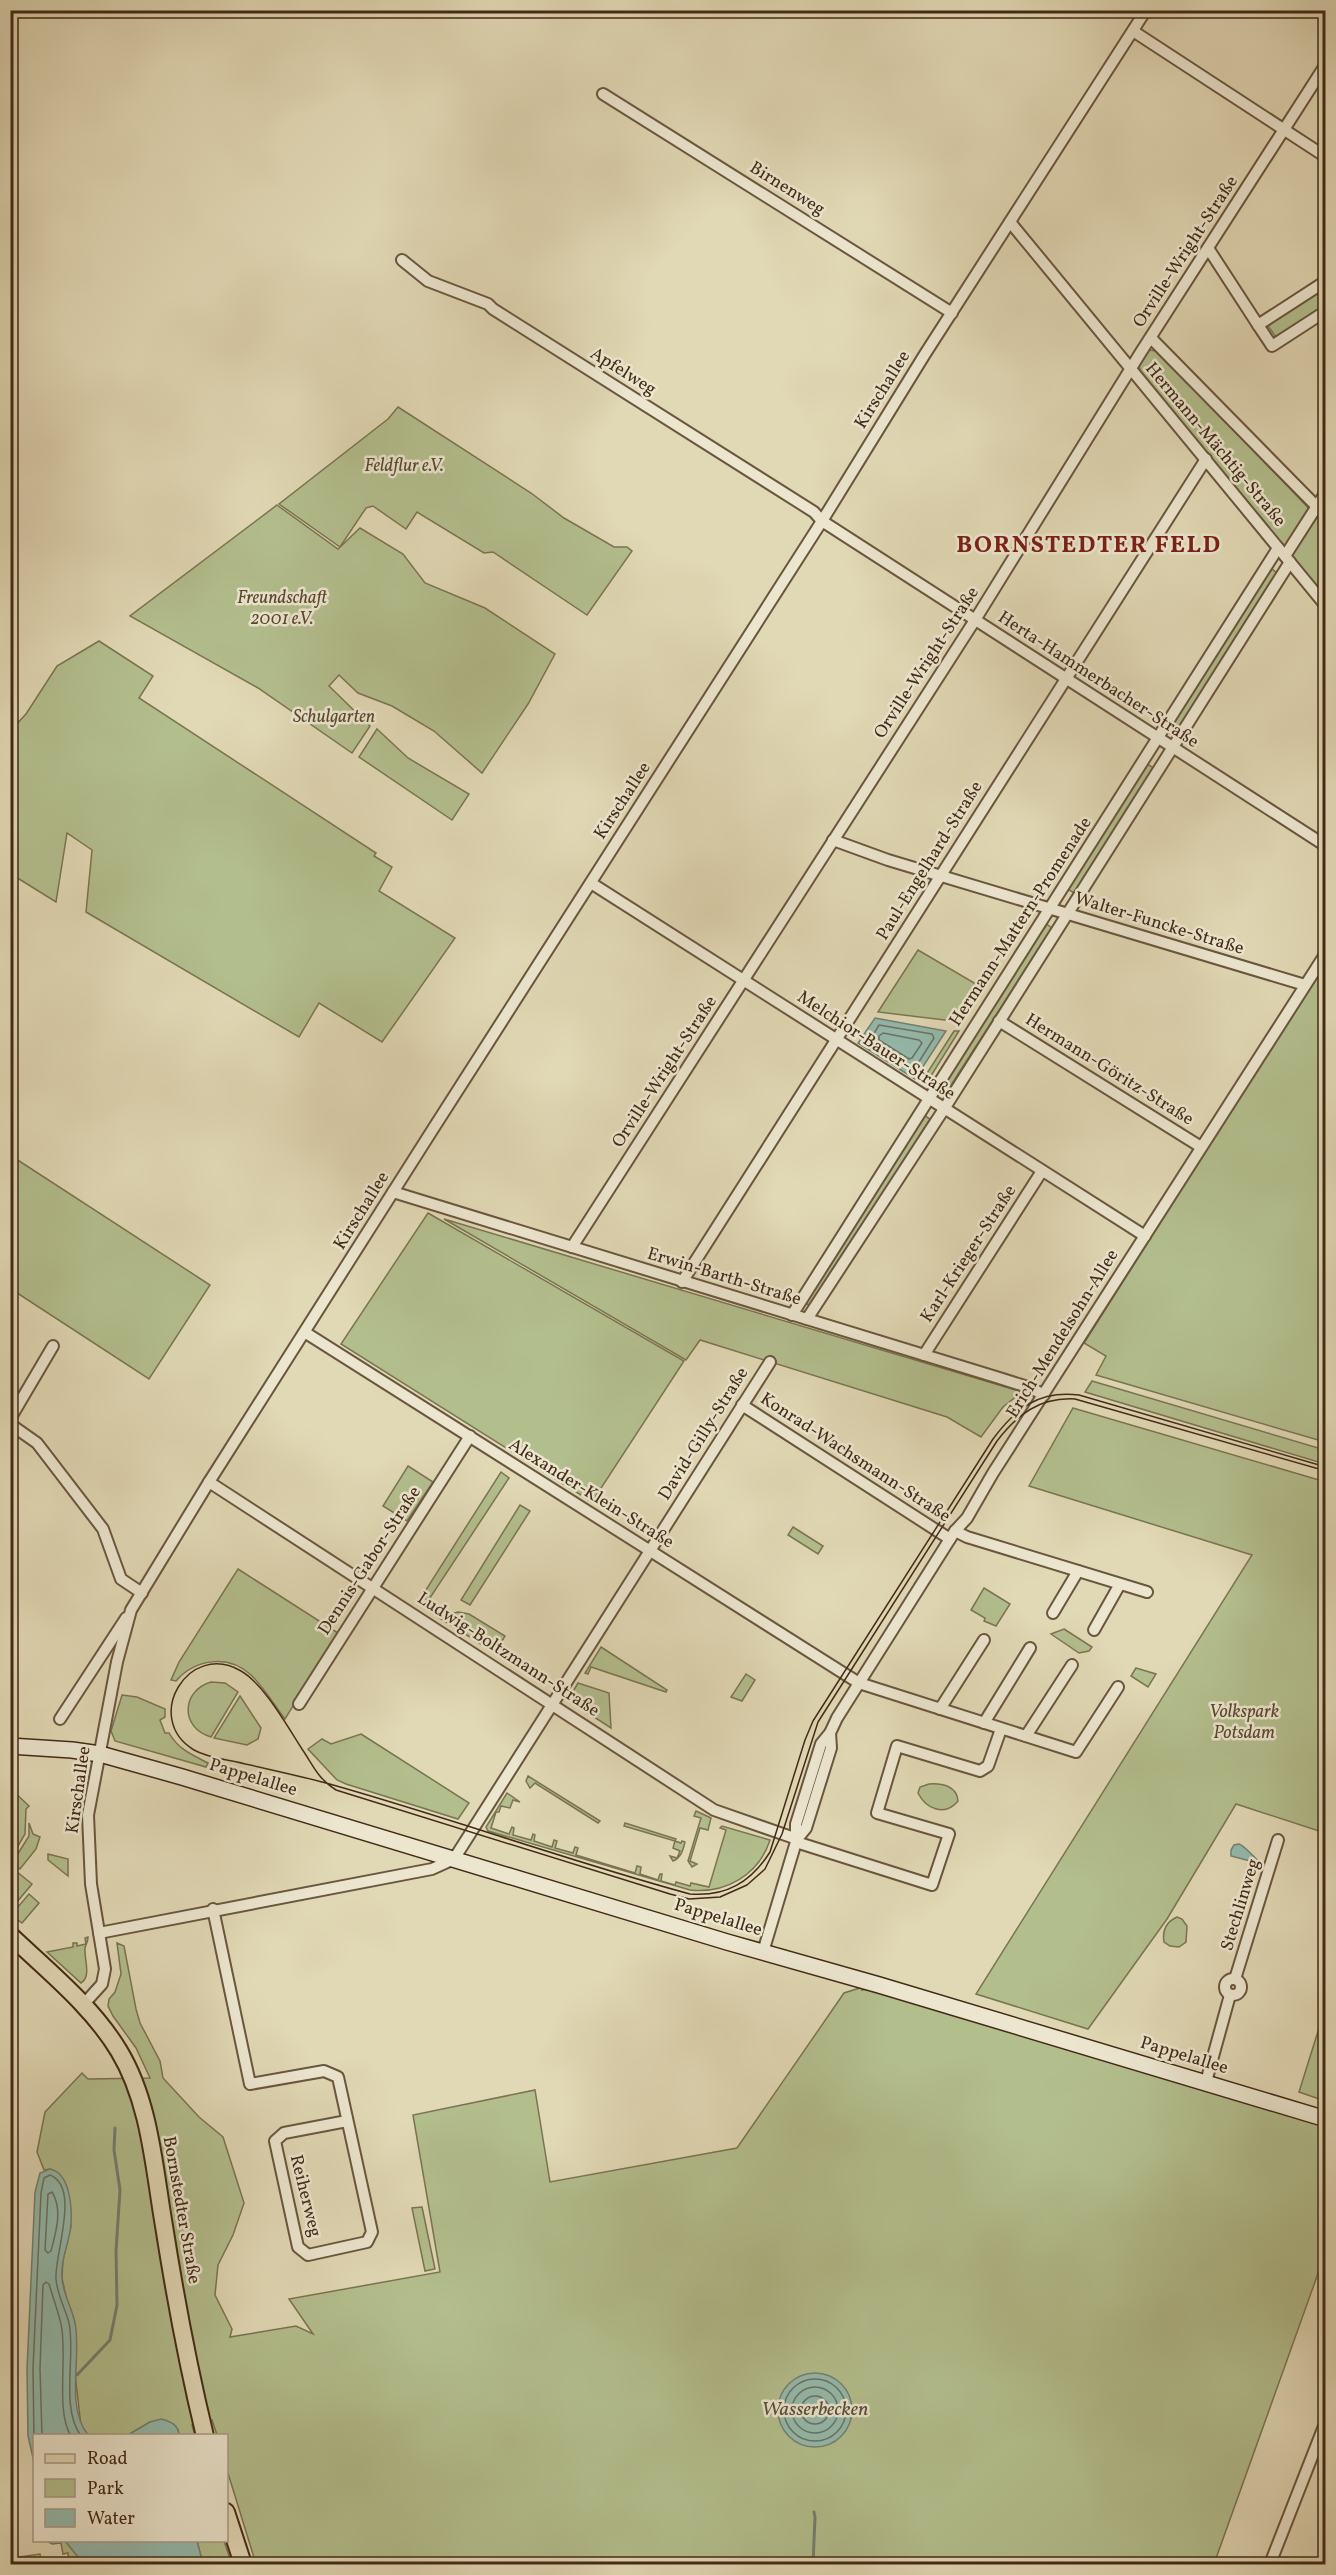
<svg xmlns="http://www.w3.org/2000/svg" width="1336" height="2575" viewBox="0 0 1336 2575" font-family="Vollkorn,serif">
	<rect width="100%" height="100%" fill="#e1d8b5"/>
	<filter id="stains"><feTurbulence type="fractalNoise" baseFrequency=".00333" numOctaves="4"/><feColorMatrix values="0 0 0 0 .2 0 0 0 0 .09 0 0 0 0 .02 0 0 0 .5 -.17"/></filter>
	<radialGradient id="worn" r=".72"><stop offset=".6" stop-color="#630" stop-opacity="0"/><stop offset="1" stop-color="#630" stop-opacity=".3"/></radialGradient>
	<g fill="#b3be8d" stroke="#7a7452" stroke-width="1.5">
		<path d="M1325,288V305L1276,337L1268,326Z"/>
		<path d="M1148,350L1157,351L1325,525V598L1142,376L1139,366Z"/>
		<path d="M398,407L531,493L564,518L614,547H627L632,551L587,615L493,552L484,553L417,512L406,529L373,506L366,508L340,547L279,504L388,419Z"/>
		<path d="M277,505L338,549L360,528L403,554L425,583L485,608L555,654L528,704L482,773L434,731L392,706L358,693L339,675L329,686L370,726L352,753L258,688L130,616Z"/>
		<path d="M1271,568L1278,574L1174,736L1167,732Z"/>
		<path d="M99,641L153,676L139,698L376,853L374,856L392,867L379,891L455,938L382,1042L319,1003L299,1037L86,912L92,850L67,833L56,902L11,874V730L26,714L57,666Z"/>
		<path d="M377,729L408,758L469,794L452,820L359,757Z"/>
		<path d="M1147,764L1154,768L1074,893L1066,888Z"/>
		<path d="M1045,923L1052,928L944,1096L937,1091Z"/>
		<path d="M918,950L976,984L953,1021L878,1012Z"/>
		<path d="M1325,963V1442L1096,1375L1106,1356L1084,1343Z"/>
		<path d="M954,1031H959L926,1084L922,1081Z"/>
		<path d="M922,1114L930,1119L811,1306L803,1302Z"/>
		<path d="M10,1155L210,1285L149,1379L11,1289Z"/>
		<path d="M428,1213L684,1361L592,1502L341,1344Z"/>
		<path d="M444,1219L1022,1392L1003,1407L981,1437L947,1417L700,1340L686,1360Z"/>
		<path d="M1092,1381L1325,1450V1464L1085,1392Z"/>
		<path d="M1073,1408L1326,1482L1325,1833L1236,1804L1167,1919L1088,2029L976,1994L1252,1555L1029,1486Z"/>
		<path d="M408,1466L433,1482L407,1521L383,1506Z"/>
		<path d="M501,1472L509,1478L428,1601L422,1596Z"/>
		<path d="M520,1505L530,1511L470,1605L461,1600Z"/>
		<path d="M793,1527L823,1546L818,1554L788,1535Z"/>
		<path d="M238,1569L338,1633L285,1719C274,1705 264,1687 251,1675C228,1654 195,1659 176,1681L171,1680L179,1662Z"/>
		<path d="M984,1588L1010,1604L996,1626L984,1621L985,1618L971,1610Z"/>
		<path d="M458,1612L469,1614L505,1636L495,1653L438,1617Z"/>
		<path d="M1064,1629L1092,1647L1089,1651L1079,1653L1051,1634Z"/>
		<path d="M601,1647L667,1690L666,1692L591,1667L588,1674L585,1673Z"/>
		<path d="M1136,1668L1156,1674L1148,1687L1131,1676Z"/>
		<path d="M746,1674L755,1680L742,1701L731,1697Z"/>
		<path d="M211,1682L225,1683L238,1692L211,1737C180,1728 181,1691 211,1682Z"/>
		<path d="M578,1683L609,1693L611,1728L568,1700Z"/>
		<path d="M122,1695L137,1697L165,1709V1717L160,1720L165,1733H169C178,1749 192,1755 208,1763L206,1767L115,1741L111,1731Z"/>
		<path d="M240,1696L261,1728L258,1739L247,1745L214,1738Z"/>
		<path d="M361,1734L469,1803L458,1819L346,1784L337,1780L308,1749L322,1739L331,1744Z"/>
		<path d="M528,1776L600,1821L598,1823L535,1783L530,1788L526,1781Z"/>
		<path d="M929,1784C942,1783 957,1786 958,1801C945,1817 926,1809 918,1793L920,1787Z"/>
		<path d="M11,1789L29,1806L26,1809L25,1834L11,1858Z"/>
		<path d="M507,1793L520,1802L513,1800L510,1808L501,1806L499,1812H496L491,1828L509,1834L512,1827L514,1828L513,1835L531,1840L533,1834L535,1835L534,1841L552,1847L554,1840L557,1841L555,1848L573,1853L575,1847L578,1848L576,1855L635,1873L637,1866L641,1867L640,1874L658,1880L660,1874H662L661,1881L675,1885L676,1882L690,1886L691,1883L709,1887L726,1830L720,1828L722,1826L770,1840C759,1875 725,1894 690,1890L488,1831L486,1827Z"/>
		<path d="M696,1811L711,1818L708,1830L700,1828L690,1861L697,1864L692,1867L688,1861L701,1818L694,1816Z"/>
		<path d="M29,1823L33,1834L40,1837L36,1849L20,1869L12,1863L29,1836Z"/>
		<path d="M625,1823L676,1839L675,1841L681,1843L682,1841L685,1842C683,1850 681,1858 673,1861L670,1856L677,1858L680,1851L673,1848L675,1841L624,1826Z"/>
		<path d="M48,1854L68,1859V1876L48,1860Z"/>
		<path d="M11,1867L32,1884L11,1909L10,1868Z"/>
		<path d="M29,1894L39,1903L22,1923L11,1915Z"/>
		<path d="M1177,1917L1182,1919L1187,1926L1186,1942L1179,1947L1170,1946L1164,1942C1162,1930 1166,1922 1177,1917Z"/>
		<path d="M88,1937C88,1944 84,1945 85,1951C85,1962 91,1977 81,1983L47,1952L73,1947V1943H77V1946L86,1944L85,1938Z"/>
		<path d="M117,1943L124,1946L136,2009L140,2023L160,2061L163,2078L199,2117L223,2137L244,2203L233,2235L218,2265L215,2295L232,2329L230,2337L296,2326L313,2334L289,2299L440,2272L413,2115L535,2090L550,2182L737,2148L844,1993L863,1987L862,1990L868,1989L1325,2126V2254L1214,2564H256L227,2470L226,2436L217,2435L212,2420L192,2425L195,2436L179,2435L178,2429L150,2422L128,2435H88L81,2426L66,2296L62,2278L63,2259L71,2226L50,2169L44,2170L37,2152L45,2112L82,2073L88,2079L150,2078L136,2048L113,2016L108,2006L109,1999L115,1992L121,1974Z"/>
		<path d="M1325,2009L1326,2101H1325L1299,2092Z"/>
		<path d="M422,2207L435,2269L425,2271L412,2208Z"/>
		<path d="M47,2541H65L84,2564H69L68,2553L63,2554L61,2543L52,2544Z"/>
		<path d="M197,2541H224L232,2564H203Z"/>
		<path d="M40,2554L41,2564H14L13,2558Z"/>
	</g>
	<g fill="#94baad" stroke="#738071" stroke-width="1.5">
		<path d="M875,1018L946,1031L915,1079L858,1043Z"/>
		<path d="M1239,1844C1243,1845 1260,1862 1261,1865L1258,1867L1250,1861L1231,1856V1850L1234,1845Z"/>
		<path d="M50,2169C70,2173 72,2207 71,2224C70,2242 60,2259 62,2278C63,2294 72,2308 75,2323C82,2358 65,2405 88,2435L34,2436V2462L28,2436L27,2369L35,2192L40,2173Z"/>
		<circle cx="815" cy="2410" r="37"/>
		<path d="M161,2419C171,2422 178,2424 179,2435H128L150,2422Z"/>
		<path d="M65,2541H197L203,2564H84Z"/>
	</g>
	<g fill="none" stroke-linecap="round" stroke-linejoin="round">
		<g stroke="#6b7262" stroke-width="1.5">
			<path d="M879,1025L932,1034L934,1038L915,1068L912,1069L869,1042Z"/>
			<path d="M883,1033L919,1040L922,1043L912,1058L909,1059L879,1040V1036Z"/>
			<path d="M52,2192C63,2209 56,2232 51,2251L48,2253L45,2250L48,2194Z"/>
			<circle cx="815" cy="2410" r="31"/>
			<circle cx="815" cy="2410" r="23"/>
			<circle cx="815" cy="2410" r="14"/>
			<path d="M42,2436L40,2369L43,2285L46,2282L49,2284C53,2298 58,2311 61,2324C68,2354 55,2411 71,2436"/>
			<path d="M34,2438L33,2369L41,2193L44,2178L50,2175C81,2187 54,2255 56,2279C57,2294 65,2308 69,2323C76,2355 60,2408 81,2436"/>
		</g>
		<g stroke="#738071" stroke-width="3">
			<path d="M77,2375L110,2340L117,2305L116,2251L120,2190L114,2150L115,2128"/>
			<path d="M813,2564L815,2517L814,2512"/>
		</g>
		<g stroke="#6a563e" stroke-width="14">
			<g id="street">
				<path d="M1133,31L1326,157"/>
				<path d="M603,94L952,313"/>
				<path d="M1010,222L1326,606"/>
				<path d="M1208,248L1258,325L1326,281"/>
				<path d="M402,260L428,281L488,304L493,309L814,512L822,521L1326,846"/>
				<path d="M1258,325L1272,346L1326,311"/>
				<path d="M1151,338L1326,516"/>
				<path d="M1285,556L1326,492"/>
				<path d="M833,840L888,860L1305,985"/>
				<path d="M591,883L1145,1236"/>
				<path d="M999,1021L1201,1147"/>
				<path d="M393,1192L996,1377L1031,1388L1044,1395"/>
				<path d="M572,1247L975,620L1141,352L1326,64"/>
				<path d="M682,1282L1206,459"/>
				<path d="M792,1315L1278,548"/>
				<path d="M807,1319L944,1109L1290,562"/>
				<path d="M306,1333L859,1683L1076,1752L1118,1687"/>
				<path d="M924,1355L1042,1171"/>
				<path d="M742,1405L950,1539"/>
				<path d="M10,1419L53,1346"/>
				<path d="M10,1424L37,1443L103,1529L121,1579L142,1593"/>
				<path d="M209,1482L714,1810L797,1839"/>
				<path d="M955,1531L967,1537L1147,1592"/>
				<path d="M1053,1613L1078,1571"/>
				<path d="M1094,1630L1120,1584"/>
				<path d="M299,1704L470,1436"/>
				<path d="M940,1709L984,1640"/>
				<path d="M60,1719L126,1618"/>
				<path d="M984,1723L1030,1648"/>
				<path d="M1026,1736L1072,1665"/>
				<path d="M797,1839L806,1828L831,1748L830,1733"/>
				<path d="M796,1842L932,1885L949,1834L877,1813L897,1746L980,1771L988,1766L1001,1729"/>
				<path d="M213,1909L250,2084L324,2071L338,2077L372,2232L367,2242L308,2255L298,2247L275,2141L284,2133L347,2121"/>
				<path d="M99,1933L432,1869L454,1859L770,1362"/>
				<path d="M763,1952L796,1842V1824L821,1744L830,1733L837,1718L955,1531L967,1518L993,1473L1326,953"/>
				<circle cx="1233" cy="1987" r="8"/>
				<path d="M1235,1979L1278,1840"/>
				<path d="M83,2005L102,1984L105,1969L91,1884L88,1815L117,1662L131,1610L209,1482L433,1129L822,521L925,354L1146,10"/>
				<path d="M1206,2082L1230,1995"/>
				<path d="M1270,2564L1326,2421"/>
			</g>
		</g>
		<g stroke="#422a16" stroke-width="18">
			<path id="secondary" d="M10,1746L72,1750L100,1754L182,1777L727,1942L879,1985L1326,2119"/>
		</g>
		<g stroke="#422a16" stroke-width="20">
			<g id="primary">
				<path d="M10,1935C48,1971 92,2006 119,2051C150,2102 154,2168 164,2226C175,2296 188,2366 205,2436"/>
				<path d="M226,2512L243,2564"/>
			</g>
		</g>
		<use href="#street" stroke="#ece6cf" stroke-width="10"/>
		<use href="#secondary" stroke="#ece6cf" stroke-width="15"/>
		<use href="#primary" stroke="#e1d8b5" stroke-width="16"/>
		<path stroke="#422a16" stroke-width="1.5" d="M1326,1467L1079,1395C1039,1390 1016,1408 993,1439L813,1721L805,1740L770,1852C751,1882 726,1897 690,1894C568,1861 448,1817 326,1783C296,1775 267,1769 237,1762C223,1759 206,1757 194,1750C142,1719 188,1640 241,1671C264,1684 287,1726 302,1749C313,1765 318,1779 336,1790L670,1894L689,1899L720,1897L747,1885L765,1869L782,1834L818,1722L997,1441C1017,1415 1039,1397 1075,1399L1326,1471"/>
	</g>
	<g text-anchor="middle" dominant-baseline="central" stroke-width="5" stroke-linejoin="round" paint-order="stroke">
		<g font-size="18" fill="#422a16" stroke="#ece6cf">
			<text transform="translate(787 189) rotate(32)">Birnenweg</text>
			<text transform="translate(1186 252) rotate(-57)">Orville-Wright-Straße</text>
			<text transform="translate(623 372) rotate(32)">Apfelweg</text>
			<text transform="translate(883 390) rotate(-58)">Kirschallee</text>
			<text transform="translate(1215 445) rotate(50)">Hermann-Mächtig-Straße</text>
			<text transform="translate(927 663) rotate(-57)">Orville-Wright-Straße</text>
			<text transform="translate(1098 680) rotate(33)">Herta-Hammerbacher-Straße</text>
			<text transform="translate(623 801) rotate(-57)">Kirschallee</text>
			<text transform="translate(930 861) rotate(-58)">Paul-Engelhard-Straße</text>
			<text transform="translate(1021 922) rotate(-57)">Hermann-Mattern-Promenade</text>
			<text transform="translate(1159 924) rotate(17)">Walter-Funcke-Straße</text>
			<text transform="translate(876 1046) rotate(33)">Melchior-Bauer-Straße</text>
			<text transform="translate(1109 1070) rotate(32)">Hermann-Göritz-Straße</text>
			<text transform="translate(665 1072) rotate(-57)">Orville-Wright-Straße</text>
			<text transform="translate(362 1211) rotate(-58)">Kirschallee</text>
			<text transform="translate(969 1254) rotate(-57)">Karl-Krieger-Straße</text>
			<text transform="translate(724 1277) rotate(17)">Erwin-Barth-Straße</text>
			<text transform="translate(1063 1334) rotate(-58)">Erich-Mendelsohn-Allee</text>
			<text transform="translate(704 1434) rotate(-58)">David-Gilly-Straße</text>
			<text transform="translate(855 1458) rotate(33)">Konrad-Wachsmann-Straße</text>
			<text transform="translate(591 1494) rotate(32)">Alexander-Klein-Straße</text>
			<text transform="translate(370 1561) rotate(-57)">Dennis-Gabor-Straße</text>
			<text transform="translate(508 1655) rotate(33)">Ludwig-Boltzmann-Straße</text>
			<text transform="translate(253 1778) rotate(17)">Pappelallee</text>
			<text transform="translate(79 1790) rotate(-82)">Kirschallee</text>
			<text transform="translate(1241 1905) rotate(-73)">Stechlinweg</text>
			<text transform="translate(718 1918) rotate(17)">Pappelallee</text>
			<text transform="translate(1184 2056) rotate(17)">Pappelallee</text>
			<text transform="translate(305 2196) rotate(76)">Reiherweg</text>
			<text transform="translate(181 2210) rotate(80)">Bornstedter Straße</text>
		</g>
		<g font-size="18" font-style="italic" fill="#59482e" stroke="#ece6cf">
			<text x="404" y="466">Feldflur e.V.</text>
			<text x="282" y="598">Freundschaft<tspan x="282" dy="21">2001 e.V.</tspan></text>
			<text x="334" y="717">Schulgarten</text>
			<text x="1244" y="1712">Volkspark<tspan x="1244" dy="21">Potsdam</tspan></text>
		</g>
		<g font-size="20" font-style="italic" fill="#564e3c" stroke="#ece6cf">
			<text x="815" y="2410">Wasserbecken</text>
		</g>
		<g font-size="24" font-weight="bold" letter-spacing="1.5" fill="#7a1f14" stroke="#ece6cf">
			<text x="1089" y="546">BORNSTEDTER FELD</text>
		</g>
	</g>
	<rect width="1336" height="2575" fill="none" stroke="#e1d8b5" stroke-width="36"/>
	<rect x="12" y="12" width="1312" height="2551" fill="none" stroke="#422a16" stroke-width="3"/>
	<rect x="18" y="18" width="1300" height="2539" fill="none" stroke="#422a16" stroke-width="1.5"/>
	<rect x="33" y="2434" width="195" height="108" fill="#ece6cf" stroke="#a89b85" stroke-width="1.5"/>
	<rect x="45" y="2454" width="30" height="9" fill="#e1d8b5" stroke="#a89b85" stroke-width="1.5"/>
	<text x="87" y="2464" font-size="18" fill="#422a16">Road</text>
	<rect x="45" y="2479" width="30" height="18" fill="#b3be8d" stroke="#a89b85" stroke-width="1.5"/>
	<text x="87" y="2494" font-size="18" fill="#422a16">Park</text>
	<rect x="45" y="2509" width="30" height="18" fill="#94baad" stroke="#a89b85" stroke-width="1.5"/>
	<text x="87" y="2524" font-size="18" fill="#422a16">Water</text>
	<rect width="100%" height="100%" filter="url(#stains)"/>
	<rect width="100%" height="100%" fill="url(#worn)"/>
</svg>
